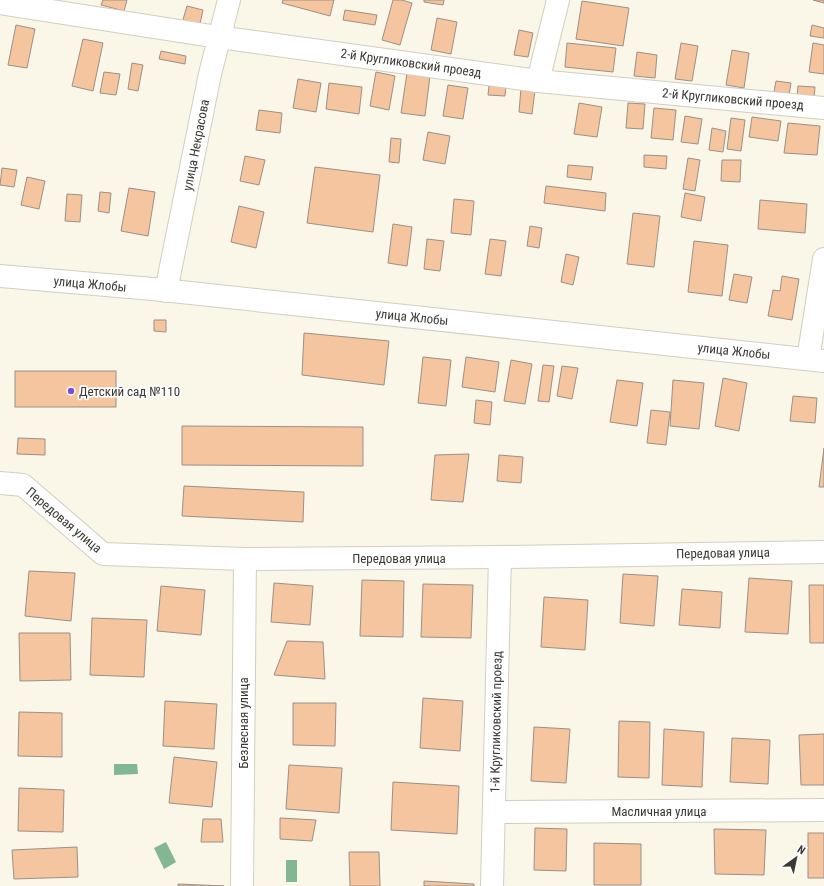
<svg xmlns="http://www.w3.org/2000/svg" width="824" height="886" viewBox="0 0 824 886" font-family="'Roboto Condensed',sans-serif">
	<rect width="100%" height="100%" fill="#faf6e8"/>
	<g fill="#83b692">
		<path d="M114,764H137L138,774L114,775Z"/>
		<path d="M166,842L176,862L164,869L154,848Z"/>
		<rect x="286" y="860" width="11" height="22"/>
	</g>
	<g fill="#f4c59e" stroke="#9c9087">
		<path d="M103,0H127L124,11L101,5Z"/>
		<path d="M283,0H334L330,16L282,3Z"/>
		<path d="M393,0H402L412,3L400,45L382,40Z"/>
		<path d="M424,0H444L443,5L424,2Z"/>
		<path d="M813,0H824V3Z"/>
		<path d="M582,1L629,8L623,46L576,39Z"/>
		<path d="M187,6L203,10L199,28L182,23Z"/>
		<path d="M345,10L377,15L375,25L343,20Z"/>
		<path d="M437,18L457,22L451,54L431,50Z"/>
		<path d="M16,25L35,29L27,68L8,65Z"/>
		<path d="M812,25L824,28V38L810,36Z"/>
		<path d="M519,30L533,33L528,57L514,55Z"/>
		<path d="M83,39L103,43L93,91L72,86Z"/>
		<path d="M567,43L616,48L613,72L565,67Z"/>
		<path d="M681,43L698,46L692,81L675,79Z"/>
		<path d="M813,43L824,45V74L809,72Z"/>
		<path d="M732,50L749,53L744,88L726,85Z"/>
		<path d="M161,51L186,56L185,64L159,59Z"/>
		<path d="M637,52L657,55L655,78L634,76Z"/>
		<path d="M132,63L143,65L138,91L128,89Z"/>
		<path d="M104,72L120,74L116,95L100,93Z"/>
		<path d="M376,72L395,76L389,110L370,106Z"/>
		<path d="M407,73L430,76L425,116L401,113Z"/>
		<path d="M298,79L321,83L316,112L293,108Z"/>
		<path d="M776,81L791,83L789,95L774,92Z"/>
		<path d="M329,83L362,87L359,114L326,109Z"/>
		<path d="M448,85L468,88L463,119L443,116Z"/>
		<path d="M489,85L506,86L505,96L488,95Z"/>
		<path d="M798,86L815,87L814,98L797,96Z"/>
		<path d="M521,88L535,90L532,114L519,112Z"/>
		<path d="M579,103L602,107L597,137L574,134Z"/>
		<path d="M628,103L645,104L643,129L626,128Z"/>
		<path d="M654,108L676,110L673,140L651,138Z"/>
		<path d="M259,110L282,113L280,133L256,130Z"/>
		<path d="M685,116L702,119L698,144L681,142Z"/>
		<path d="M752,117L781,121L778,141L749,137Z"/>
		<path d="M731,118L745,120L741,151L727,149Z"/>
		<path d="M788,123L820,126L817,155L784,153Z"/>
		<path d="M712,128L726,131L723,152L709,150Z"/>
		<path d="M428,132L450,136L445,164L423,160Z"/>
		<path d="M391,138L401,139L399,163L389,162Z"/>
		<path d="M644,155L667,156L666,169L644,167Z"/>
		<path d="M245,156L265,160L259,185L240,181Z"/>
		<path d="M688,158L700,160L695,191L683,189Z"/>
		<path d="M722,160H741L740,182L721,181Z"/>
		<path d="M568,165L593,167L591,180L567,177Z"/>
		<path d="M315,167L380,175L373,232L307,223Z"/>
		<path d="M2,168L17,170L14,187L0,185Z"/>
		<path d="M27,177L45,181L39,209L21,205Z"/>
		<path d="M546,186L606,193L605,211L544,203Z"/>
		<path d="M129,188L155,192L148,236L121,231Z"/>
		<path d="M100,192L111,193L109,213L98,211Z"/>
		<path d="M685,193L705,197L701,221L681,217Z"/>
		<path d="M67,194L82,195L80,222L65,221Z"/>
		<path d="M454,199L474,201L471,235L451,233Z"/>
		<path d="M760,200L807,204L805,233L758,229Z"/>
		<path d="M239,206L264,212L256,248L231,242Z"/>
		<path d="M633,213L660,216L654,267L627,264Z"/>
		<path d="M393,224L412,227L407,266L388,263Z"/>
		<path d="M530,226L542,228L539,248L527,246Z"/>
		<path d="M427,239L444,241L440,271L424,269Z"/>
		<path d="M490,239L506,241L501,276L485,274Z"/>
		<path d="M694,241L728,245L722,296L688,292Z"/>
		<path d="M566,254L579,257L573,285L561,282Z"/>
		<path d="M734,274L752,277L747,303L729,300Z"/>
		<path d="M782,276L799,279L792,320L768,316L773,290L780,291Z"/>
		<path d="M154,320H166V332L154,331Z"/>
		<path d="M304,333L389,341L384,385L302,375Z"/>
		<path d="M423,357L451,360L446,406L418,403Z"/>
		<path d="M466,357L499,362L495,392L462,387Z"/>
		<path d="M511,360L532,364L525,404L504,401Z"/>
		<path d="M543,365L554,366L549,402L538,401Z"/>
		<path d="M562,366L578,368L572,399L557,396Z"/>
		<rect x="15" y="371" width="101" height="36"/>
		<path d="M723,378L747,383L739,431L715,426Z"/>
		<path d="M617,380L643,383L637,426L610,422Z"/>
		<path d="M673,380L704,383L699,429L670,426Z"/>
		<path d="M793,396L817,398L815,423L790,421Z"/>
		<path d="M476,400L492,402L490,425L474,423Z"/>
		<path d="M651,410L670,412L666,445L647,443Z"/>
		<path d="M182,426L363,427V466L182,465Z"/>
		<path d="M18,438L45,439V455L17,454Z"/>
		<path d="M824,448V487H819Z"/>
		<path d="M469,454L463,502L431,500L435,455Z"/>
		<path d="M499,455L523,457L521,483L497,481Z"/>
		<path d="M184,486L304,492L303,522L182,516Z"/>
		<path d="M29,571L75,573L71,621L25,616Z"/>
		<path d="M623,574L658,576L654,626L620,623Z"/>
		<path d="M749,578L792,581L788,634L745,632Z"/>
		<path d="M362,580L404,581L403,637L360,636Z"/>
		<path d="M274,583L313,586L310,625L271,622Z"/>
		<path d="M423,584L473,585L471,638L421,637Z"/>
		<path d="M809,585H824V643H810Z"/>
		<path d="M161,586L205,590L201,635L157,631Z"/>
		<path d="M682,589L722,592L720,628L679,625Z"/>
		<path d="M544,597L588,600L585,650L541,647Z"/>
		<path d="M92,618L147,620L144,677L90,675Z"/>
		<path d="M19,633H70L71,680L20,681Z"/>
		<path d="M287,641L323,642L325,679L274,675Z"/>
		<path d="M423,698L463,701L460,751L420,748Z"/>
		<path d="M165,701L217,704L214,749L163,746Z"/>
		<path d="M293,703H336L335,746L293,745Z"/>
		<path d="M19,712L62,713V757L18,756Z"/>
		<path d="M619,721L650,722L649,778L618,777Z"/>
		<path d="M534,727L570,729L566,783L531,781Z"/>
		<path d="M664,729L704,732L702,787L662,785Z"/>
		<path d="M824,734V785H801L799,735Z"/>
		<path d="M732,738L770,740L768,784L730,782Z"/>
		<path d="M174,757L217,762L212,807L169,803Z"/>
		<path d="M289,765L342,768L339,813L286,809Z"/>
		<path d="M393,782L459,786L457,834L391,830Z"/>
		<path d="M19,788L64,790L63,832L18,831Z"/>
		<path d="M280,818L316,820L312,841L280,839Z"/>
		<path d="M203,819H221L223,842H201Z"/>
		<path d="M535,828L567,829L566,871L534,870Z"/>
		<path d="M714,829L766,830L764,875L715,874Z"/>
		<rect x="808" y="833" width="16" height="45"/>
		<path d="M594,843L641,844V885H594Z"/>
		<path d="M77,847L78,877L14,879L12,850Z"/>
		<path d="M349,852H379L380,886H350Z"/>
		<path d="M424,881L474,884V886H424Z"/>
		<path d="M178,884L224,886H178Z"/>
	</g>
	<g fill="none" stroke-linecap="round" stroke-linejoin="round">
		<g stroke="#d2cec0" stroke-width="24">
			<g id="minor">
				<path d="M0,3L218,37L538,81L824,108"/>
				<path d="M538,81L558,0"/>
				<path d="M0,276L153,289L824,361"/>
				<path d="M166,291L210,74L229,0"/>
				<path d="M808,359L824,259"/>
				<path d="M0,483L23,485L103,554L245,559L500,557L824,552"/>
				<path d="M494,812L824,810"/>
				<path d="M242,886L245,559"/>
				<path d="M492,886L500,557"/>
			</g>
		</g>
		<use href="#minor" stroke="#fff" stroke-width="22"/>
	</g>
	<circle fill="#7c50c9" stroke="#fff" stroke-width="1.5" cx="71" cy="391" r="4"/>
	<g text-anchor="middle" dominant-baseline="central" stroke-width="3.5" stroke-linejoin="round" paint-order="stroke">
		<g font-size="13" fill="#3a3933" stroke="#fff">
			<text transform="translate(411 63) rotate(8)">2-й Кругликовский проезд</text>
			<text transform="translate(733 99) rotate(5)">2-й Кругликовский проезд</text>
			<text transform="translate(196 145) rotate(-79)">улица Некрасова</text>
			<text transform="translate(90 284) rotate(5)">улица Жлобы</text>
			<text transform="translate(412 317) rotate(6)">улица Жлобы</text>
			<text transform="translate(734 351) rotate(6)">улица Жлобы</text>
			<text transform="translate(64 520) rotate(40)">Передовая улица</text>
			<text transform="translate(723 553) rotate(-1)">Передовая улица</text>
			<text x="399" y="558">Передовая улица</text>
			<text transform="translate(496 722) rotate(-89)">1-й Кругликовский проезд</text>
			<text transform="translate(243 723) rotate(-90)">Безлесная улица</text>
			<text x="659" y="811">Масличная улица</text>
		</g>
		<g font-size="13" fill="#3a3933" stroke="#fff" text-anchor="start">
			<text x="79" y="391">Детский сад №110</text>
		</g>
	</g>
	<g transform="translate(796 858) rotate(33)" stroke="#ffffff" stroke-width="3" paint-order="stroke">
	<path d="M0-3L7 15L0 10L-7 15Z" fill="#3a3933"/>
	<text y="-6" font-size="11" font-weight="bold" text-anchor="middle" fill="#3a3933">N</text>
	</g>
</svg>
